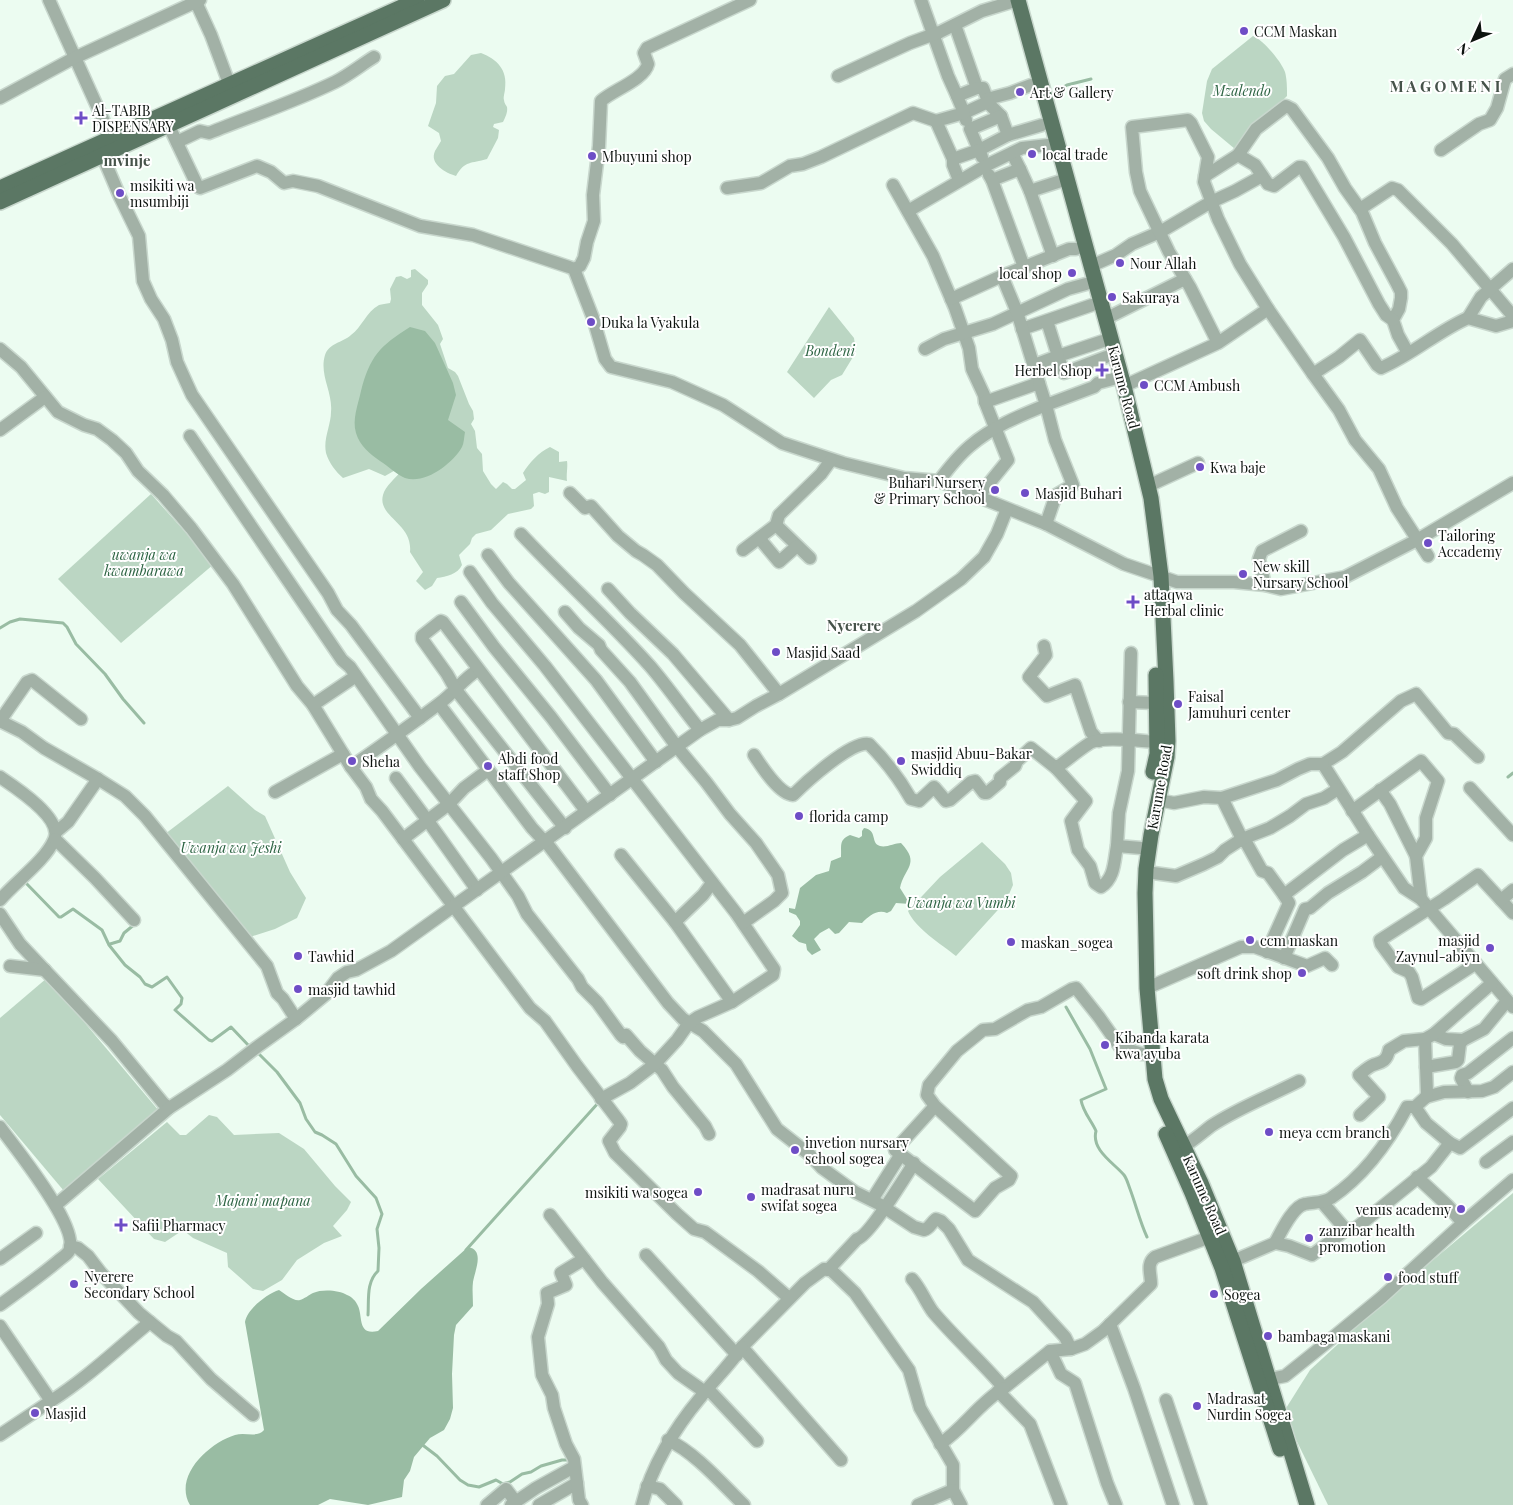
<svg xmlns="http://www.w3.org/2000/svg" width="1513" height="1505" viewBox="0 0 1513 1505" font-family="'Playfair Display',serif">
	<rect width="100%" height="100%" fill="#ecfcf1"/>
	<g fill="#bbd6c3">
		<path d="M1253,36C1263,40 1281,61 1285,72C1287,79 1287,89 1287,96L1235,149L1211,129L1204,121L1202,113L1207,81L1212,69Z"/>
		<path d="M481,53C497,59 508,70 505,89C505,92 503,97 504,100C504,103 506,105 507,107C508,112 505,118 503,122L494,124L493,127L499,130L498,138L487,159C471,164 465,160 456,176C446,173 429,164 435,151C437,148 439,144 441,141L439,133L428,126L436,103L437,86L445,76L454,74L471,55Z"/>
		<path d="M415,269L428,280V284L422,293V305L438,325L443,339L440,344L448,368L455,372L458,376L469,404L473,411L474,419L471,424L475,431L477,448L482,454L483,471L491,484L496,489L503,482L507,484L512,489H515L526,480L523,473C529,463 539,452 550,447L559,452V462L567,461C568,467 566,475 567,481L549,477V492L545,494L539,492L533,494L534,506L531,509L508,514L491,530L476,534L472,538L470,544L459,555L462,565C458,574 446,577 437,578L432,586L425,590L416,581L423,572L410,552C413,523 377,517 383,495C385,486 396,478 402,470L399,468L385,476L369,469L343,478C336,472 329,463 326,453C323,439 331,425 331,412C333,392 319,375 325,355C329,343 342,343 351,335C362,327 366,312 379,305C382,304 386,304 390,303L391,299L390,289L396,277L401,276L407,279L411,277V270Z"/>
		<path d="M829,307L854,338L856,352L842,375L831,380L814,398L787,372Z"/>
		<path d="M151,494L214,564L121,643L58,579Z"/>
		<path d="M228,786L255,810L265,816L290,872L306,898L297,918L275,929L247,938L165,834Z"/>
		<path d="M982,842L1005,864L1011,873L1013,885L1006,901L956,956C941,944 915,928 908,911L940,877Z"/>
		<path d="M47,978L159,1111L64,1191L0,1115V1018Z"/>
		<path d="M209,1115L217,1117L234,1135L279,1133L304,1149L335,1186L351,1202L347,1210L333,1226L342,1236L324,1243L297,1260L282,1280L263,1291L253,1289L228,1267L227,1253L193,1238L183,1230L165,1242L154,1239L98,1179L167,1122L180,1135H186Z"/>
		<path d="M1513,1193V1505H1328L1283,1413L1310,1370L1389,1297Z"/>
	</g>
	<g fill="#99bca3">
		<path d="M410,327L425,331L435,343L453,383L456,395L448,420L465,432C464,437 464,443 462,447C453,463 425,485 405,478C397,475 388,466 380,461C370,454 360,446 356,433C352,419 358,405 361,391C370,356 380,346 410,327Z"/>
		<path d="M864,828C878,830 870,843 880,846C886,848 895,843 901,843C921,864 904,868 900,888L910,904L896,903L891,911L887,913C877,909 869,916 862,923L849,922L839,933L835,934L829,928L820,933L814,939L821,950L812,955L807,950L806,944L799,942L792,936L800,925V921L796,915L789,912V908L795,909L800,888L816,875L829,871L831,861L841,857C842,847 838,840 850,835L859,838L862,836V831Z"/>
		<path d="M468,1247C485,1250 475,1270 473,1282C472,1290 473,1298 473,1306L456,1325L454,1335L452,1374L453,1408L450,1419L444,1430L430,1438L414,1457L410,1471L404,1480L402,1497L368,1505L330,1499L318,1505H190C173,1476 209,1443 235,1435C245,1432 258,1438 264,1430L245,1322C247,1309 267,1294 279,1290C284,1293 294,1302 300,1300C304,1299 309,1295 313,1293C322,1289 339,1290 347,1295C352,1297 356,1301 358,1306C363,1316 357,1336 378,1331L421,1289Z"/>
	</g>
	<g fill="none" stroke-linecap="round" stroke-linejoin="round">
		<g stroke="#99bca3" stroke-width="3">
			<path d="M1055,92L1067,85L1091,79"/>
			<path d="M0,628L10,622L20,619L63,623L67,627L76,644L105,674L123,699L144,723"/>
			<path d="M1508,777L1513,773"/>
			<path d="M25,882L59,917H61L73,909L102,930L109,945L125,965L140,977L145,984L152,987L167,977L182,998L181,1004L175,1010L209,1040L212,1041L231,1027L250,1047"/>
			<path d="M110,944L120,941L124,933L135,924"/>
			<path d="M1066,1007L1090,1049L1106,1089L1081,1100C1083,1112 1091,1120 1096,1131C1091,1150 1114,1163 1124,1175C1127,1179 1128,1184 1130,1189C1136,1205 1140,1222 1147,1237"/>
			<path d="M257,1052L277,1072L300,1103L306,1119L315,1132L322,1135L336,1144L356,1176L376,1198L382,1214L377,1229L379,1248L378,1271C366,1282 369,1300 368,1315"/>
			<path d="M466,1250L599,1102"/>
			<path d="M420,1443L437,1456L460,1480L468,1485L479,1487L496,1480L503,1484L510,1482L522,1474L531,1472L541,1466L562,1460H570"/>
		</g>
		<g stroke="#c8d7cd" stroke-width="15">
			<g id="minor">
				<path d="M49,0L115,146"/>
				<path d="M195,0L211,35L230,86"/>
				<path d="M921,0L948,76L957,96"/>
				<path d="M955,25L977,88H983L989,104L1001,116L1008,135"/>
				<path d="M838,76L910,43L940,32L982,11L1018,0"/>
				<path d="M0,98L74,58L200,0"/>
				<path d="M987,99L1010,93L1031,85"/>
				<path d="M1001,116L970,129L979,150L1008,135L1042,125"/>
				<path d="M966,120L964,113L988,102"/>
				<path d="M169,126L198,187L200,188L257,166L271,172L284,183L293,181L318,186L420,226L473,235L569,267L574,269L593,318L605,359L611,367L672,382L723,405L782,443L843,463L904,478L939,481L1046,524L1124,564L1177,582H1234L1265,585L1281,589L1345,577L1417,540L1513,483"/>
				<path d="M177,142L200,131L209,133C251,116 294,102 335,82C349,75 361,65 374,57"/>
				<path d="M1441,150L1479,124L1490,120L1497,108L1505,79L1513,74"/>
				<path d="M1238,155L1256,129L1286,106L1292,109L1328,158L1345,188L1362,212L1375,243L1397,284L1401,292V298L1399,309L1393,320L1398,335L1408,353"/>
				<path d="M103,157L120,197L139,236L143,281L151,299L164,319L172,340L177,362L192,395L328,593L337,610L351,625L420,718"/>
				<path d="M953,159L936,121L964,113L957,96L977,88"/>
				<path d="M1020,169L1030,191L1067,179"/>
				<path d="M989,175L992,180L1020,169L1012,153"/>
				<path d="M1205,176L1238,155L1255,165L1268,184L1274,186L1299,167H1302L1344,237L1379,304L1386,315L1393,320"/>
				<path d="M959,180L953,165V159L979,150L982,157"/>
				<path d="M992,180L1024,267"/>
				<path d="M893,185L933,256L955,308L969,348L972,369L984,395L985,402L1008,460L978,497"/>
				<path d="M727,188L761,183L790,166L803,164L821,157L913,113L936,121"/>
				<path d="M1030,191L1053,256"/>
				<path d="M1360,209L1392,188L1398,190L1452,244L1513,316"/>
				<path d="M908,211L987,165L1022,148L1048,145"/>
				<path d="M1091,266L1116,255L1132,244L1160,232L1211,202L1235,191L1262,176"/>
				<path d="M574,269L580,266L584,258L587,242L594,221L593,195L599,146L601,101C613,90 644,80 648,64L644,53L647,48L750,0"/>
				<path d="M951,299L1002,276"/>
				<path d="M1268,309L1313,374L1339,357L1360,340L1377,365L1381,368C1412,355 1438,331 1468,318L1496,326L1513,321"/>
				<path d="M1468,318L1481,297L1513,269"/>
				<path d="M1105,319L1185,279"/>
				<path d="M1022,329L1092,305"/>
				<path d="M1103,341L1058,356L1064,373L1106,357"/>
				<path d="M0,349L21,367L58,412L84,425L97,429L112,440L126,453L138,471L163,495L191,528L233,584L297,686L313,705L351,767L366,787L371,799L382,811L530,1008L545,1021L577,1066L619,1121L621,1124L620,1127L609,1141L615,1153L677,1214L694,1229L705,1232L758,1271L789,1298"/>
				<path d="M925,349L944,339L993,324L1068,289L1086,284"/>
				<path d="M1034,365L1058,356L1047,321"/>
				<path d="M1313,374L1339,410L1355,440L1379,469L1397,508L1428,556"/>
				<path d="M1124,386L1218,343L1190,287L1169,252L1140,191L1136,172L1132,127L1188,120L1191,123L1208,157L1204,182L1218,219L1240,264L1268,309L1218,343"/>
				<path d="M985,402L1039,383L1017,312L1002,276L1069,249H1076"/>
				<path d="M0,430L45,397"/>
				<path d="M190,436L342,660L350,667L420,767L491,858L518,896L527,914L578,979L582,987L597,1002L621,1035L623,1037L626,1035L640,1051L662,1070L673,1087L705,1126L709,1134"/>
				<path d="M939,481C948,469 958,456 970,446C992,427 1019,416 1046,405L1039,383"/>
				<path d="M1148,486L1198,463"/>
				<path d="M570,493L585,508L591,506L618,536L636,551L643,555L657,565L684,593L740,645L779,694"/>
				<path d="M1046,524L1056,495L1073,485L1055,440L1046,405L1094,387L1098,383L1113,379"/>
				<path d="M776,525L810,558"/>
				<path d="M521,534C563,579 609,620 650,666C668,687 683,709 700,730"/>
				<path d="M759,538L779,562L797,546"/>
				<path d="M743,550L772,528L776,525L779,515L821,474L831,460"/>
				<path d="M488,555L509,583L596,680L656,762"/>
				<path d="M470,572L492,603L545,666L736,913L774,969L773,975L732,1002L675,922L621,855"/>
				<path d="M1265,585L1259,559L1262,551L1301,531"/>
				<path d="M608,589L630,613L673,654L729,720"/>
				<path d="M461,602L494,647L551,717L610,795"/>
				<path d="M565,612L579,628L599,645L601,650L630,682L677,747L706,782L730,814L756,843L778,875L782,893L774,901L743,923"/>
				<path d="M1044,646L1046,655L1029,677L1047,696L1075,685L1091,732L1099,741"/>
				<path d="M1131,653L1128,771L1119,813L1117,846L1141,848"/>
				<path d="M1129,702L1156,703"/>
				<path d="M439,704L532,828L545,842"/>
				<path d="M313,705L356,676"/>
				<path d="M81,719L32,680L27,682L0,721L22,732L44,748L98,779L125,796L145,816L267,966L277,993L283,999L296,1019"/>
				<path d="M754,755C762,767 779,794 793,795C805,783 852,740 869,744C886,761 899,778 911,799L919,801L934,787L946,801L950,800L971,782L975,781L984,793H987L1000,782V778L1015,766L1017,761L1031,748L1056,768C1067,760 1079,750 1090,743C1101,736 1143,741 1156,742"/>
				<path d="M1478,757L1454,734L1448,733L1416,694L1401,701L1342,752L1323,764L1368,835L1404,888L1421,899L1513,1007"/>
				<path d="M351,767C381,746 411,725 440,703C454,693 464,678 478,670"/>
				<path d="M1056,768L1086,801L1071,821L1078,850L1090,866L1095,883L1101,887C1115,878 1114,861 1117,846"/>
				<path d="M0,777C15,787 64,819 54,840C45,861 15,882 0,900"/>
				<path d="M396,778L428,821L477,890"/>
				<path d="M1470,788L1513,835"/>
				<path d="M1380,790L1390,804L1416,856"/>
				<path d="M275,792L343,754"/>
				<path d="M1222,798L1242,839L1247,844L1262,871L1268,873L1284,895"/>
				<path d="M1158,800L1174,803L1204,797L1222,798L1277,780L1298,769L1310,764H1323"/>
				<path d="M1352,811L1421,761L1438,781L1426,818V838L1416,856L1421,899"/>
				<path d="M565,828L456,690L447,674L422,639V636L441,621L443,622L586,811"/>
				<path d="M56,832L68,822L98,779"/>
				<path d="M55,839L95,878L134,920"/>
				<path d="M403,839L449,804L464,788L488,770"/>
				<path d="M546,842L668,1003L683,1019L703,1031L736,1064L777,1129L810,1155L822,1168L855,1192L879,1204L914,1227L924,1230C930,1228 931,1223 936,1219L941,1221L949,1229L968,1260L1033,1302L1065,1337L1071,1349"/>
				<path d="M1146,872L1176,876L1204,864L1218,857L1225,850L1242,839L1270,828L1290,816L1306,804L1324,798L1338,789"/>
				<path d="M1501,900L1513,913"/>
				<path d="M0,914L20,944L112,1041L163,1103L169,1108"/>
				<path d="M675,922L703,895L712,883"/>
				<path d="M1267,952L1289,903L1284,895L1343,850L1368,835"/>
				<path d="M1284,958L1305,909L1310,908L1328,893L1362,872L1382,857"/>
				<path d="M1475,964L1421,999L1418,998L1412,977L1409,972L1398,967L1381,944L1380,940L1444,899L1478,875L1501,900L1513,890"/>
				<path d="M10,966L45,970"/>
				<path d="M1147,988L1241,947H1255L1307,966L1325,958L1332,965"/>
				<path d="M1434,1034L1446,1039L1463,1040"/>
				<path d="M1426,1067L1456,1062L1458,1060L1460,1044L1463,1040L1484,1029L1507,1001"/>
				<path d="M1468,1092L1461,1078L1462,1075L1468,1073L1513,1038"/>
				<path d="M1426,1097L1444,1092L1482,1091L1494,1087L1513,1072"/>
				<path d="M601,1099L630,1083L655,1064L677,1040L689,1023L698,1017L732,1002"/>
				<path d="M935,1106L1011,1176L1009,1180L995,1188L975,1211L895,1150L935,1106L927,1095L929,1085L957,1051L983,1030L995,1029L1028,1010L1041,1007L1072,989L1076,988L1099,1017L1120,1047L1142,1054"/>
				<path d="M1415,1107L1426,1123L1450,1143"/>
				<path d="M1360,1115L1379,1097L1359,1075C1363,1072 1368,1067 1373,1065C1382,1062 1387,1061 1389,1050L1404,1041L1425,1039L1434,1034L1492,983"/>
				<path d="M0,1127C15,1148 81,1228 69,1251C67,1255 61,1258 58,1261C39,1277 19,1291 0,1305"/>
				<path d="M1183,1147C1193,1141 1202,1133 1211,1126C1238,1108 1270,1096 1299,1081"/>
				<path d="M1486,1162L1513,1142"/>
				<path d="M872,1200L901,1154"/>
				<path d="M1322,1202L1346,1230"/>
				<path d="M56,1205L169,1108L227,1070L257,1047L296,1019L325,995L338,978L347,972L356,970L391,951L700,730L718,720H729L737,718L756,706L779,694L916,611L961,579L984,557L997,534L1007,509"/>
				<path d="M550,1215L602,1282L659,1347L666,1360L678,1373L705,1392"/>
				<path d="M1463,1223L1513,1180"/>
				<path d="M1275,1243C1281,1232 1293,1206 1305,1204C1314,1202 1323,1203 1331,1198C1365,1175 1388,1143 1407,1107H1415L1426,1097L1427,1093L1425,1039"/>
				<path d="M70,1246L78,1248L88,1256L101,1273L139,1313L167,1336L176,1341L211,1379L253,1415"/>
				<path d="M646,1255L737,1355"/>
				<path d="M0,1259L36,1233"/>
				<path d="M1233,1261L1275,1243L1289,1246L1312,1255L1346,1230L1356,1228L1431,1167L1450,1143L1460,1148L1513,1108"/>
				<path d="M828,1270L857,1239C869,1236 905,1177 914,1163"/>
				<path d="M912,1279C921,1289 925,1301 933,1312C955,1338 981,1361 1004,1388L1050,1351L1071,1349L1085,1344L1103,1331L1151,1284C1151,1273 1146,1264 1155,1257L1210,1237"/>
				<path d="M1110,1324L1134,1388L1173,1505"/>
				<path d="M0,1326L51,1401L0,1435"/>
				<path d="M1050,1351L1061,1374L1075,1383L1107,1483L1116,1505"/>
				<path d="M1270,1379L1285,1376L1325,1344L1382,1297L1463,1223L1448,1206L1417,1177"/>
				<path d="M708,1389L757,1441"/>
				<path d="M998,1391L1030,1424L1061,1505"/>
				<path d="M1166,1400L1201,1505"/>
				<path d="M51,1401C87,1378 117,1349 150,1322"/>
				<path d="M668,1440C696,1453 722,1484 744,1505"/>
				<path d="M940,1444C964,1428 979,1403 1004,1388"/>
				<path d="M841,1460L742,1347L805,1283L824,1269L831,1270L855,1293L909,1370L920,1408L953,1465V1490L961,1505"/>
				<path d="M647,1486L660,1489L676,1505"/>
				<path d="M487,1505L506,1489L516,1502"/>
				<path d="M511,1505L536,1488L574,1467"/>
				<path d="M539,1505L577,1483"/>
				<path d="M582,1505L579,1500L574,1459L566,1444L554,1408L552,1395L542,1375L538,1337L548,1304L547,1293L566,1285L561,1273L584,1259"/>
				<path d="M642,1505C651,1467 675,1428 700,1398C713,1381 729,1366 742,1347"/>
				<path d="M918,1505L953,1490"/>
			</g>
		</g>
		<g stroke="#c8d7cd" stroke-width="18">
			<g id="major">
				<path d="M1018,0L1124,386L1151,498L1161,576L1166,681L1168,741L1167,757L1151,835L1146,869L1145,893L1147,988L1155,1079L1161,1099L1201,1183L1233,1261L1307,1505"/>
				<path d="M0,188L417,0"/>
				<path d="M0,202L443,0"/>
				<path d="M1153,772L1157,754L1156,675"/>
				<path d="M1166,1134L1192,1193L1222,1268L1280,1449"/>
			</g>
		</g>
		<use href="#minor" stroke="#a2b1a6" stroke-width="12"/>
		<use href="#major" stroke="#5b7764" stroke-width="15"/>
	</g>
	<g fill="#6e4dc6" stroke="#fff" stroke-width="2">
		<circle cx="1244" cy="31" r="5"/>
		<circle cx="1020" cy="92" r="5"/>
		<path d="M78.5 110.5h5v5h5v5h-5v5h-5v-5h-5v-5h5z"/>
		<circle cx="1032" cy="154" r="5"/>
		<circle cx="592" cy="156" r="5"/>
		<circle cx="120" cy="193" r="5"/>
		<circle cx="1120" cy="263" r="5"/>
		<circle cx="1072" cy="273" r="5"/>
		<circle cx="1112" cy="297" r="5"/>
		<circle cx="591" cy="322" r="5"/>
		<path d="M1099.5 362.5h5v5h5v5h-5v5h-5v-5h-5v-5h5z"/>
		<circle cx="1144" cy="385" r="5"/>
		<circle cx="1200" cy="467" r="5"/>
		<circle cx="995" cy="490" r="5"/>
		<circle cx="1025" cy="493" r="5"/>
		<circle cx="1428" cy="543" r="5"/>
		<circle cx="1243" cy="574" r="5"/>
		<path d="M1130.5 594.5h5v5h5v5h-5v5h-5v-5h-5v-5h5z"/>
		<circle cx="776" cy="652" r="5"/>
		<circle cx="1178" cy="704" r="5"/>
		<circle cx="352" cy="761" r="5"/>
		<circle cx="901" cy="761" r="5"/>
		<circle cx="488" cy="766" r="5"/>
		<circle cx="799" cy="816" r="5"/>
		<circle cx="1250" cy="940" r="5"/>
		<circle cx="1011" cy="942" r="5"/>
		<circle cx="1490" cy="948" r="5"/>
		<circle cx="298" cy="956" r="5"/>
		<circle cx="1302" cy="973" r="5"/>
		<circle cx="298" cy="989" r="5"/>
		<circle cx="1105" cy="1045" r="5"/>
		<circle cx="1269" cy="1132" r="5"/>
		<circle cx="795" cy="1150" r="5"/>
		<circle cx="698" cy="1192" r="5"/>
		<circle cx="751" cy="1197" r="5"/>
		<circle cx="1461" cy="1209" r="5"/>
		<path d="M118.5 1217.5h5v5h5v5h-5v5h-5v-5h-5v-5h5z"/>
		<circle cx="1309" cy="1238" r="5"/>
		<circle cx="1388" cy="1277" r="5"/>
		<circle cx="74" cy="1284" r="5"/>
		<circle cx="1214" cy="1294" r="5"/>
		<circle cx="1268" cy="1336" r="5"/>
		<circle cx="1197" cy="1406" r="5"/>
		<circle cx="35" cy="1413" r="5"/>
	</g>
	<g text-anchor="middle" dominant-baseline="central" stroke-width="4" stroke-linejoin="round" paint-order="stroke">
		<g font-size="14" fill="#0d130f" stroke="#fff" text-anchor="start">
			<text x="1254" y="31">CCM Maskan</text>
			<text x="1030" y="92">Art &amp; Gallery</text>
			<text x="92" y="110">Al-TABIB<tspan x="92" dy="16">DISPENSARY</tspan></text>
			<text x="1042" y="154">local trade</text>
			<text x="602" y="156">Mbuyuni shop</text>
			<text x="130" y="185">msikiti wa<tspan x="130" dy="16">msumbiji</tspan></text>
			<text x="1130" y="263">Nour Allah</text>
			<text x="1062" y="273" text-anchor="end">local shop</text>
			<text x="1122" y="297">Sakuraya</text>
			<text x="601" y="322">Duka la Vyakula</text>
			<text x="1092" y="370" text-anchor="end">Herbel Shop</text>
			<text x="1154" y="385">CCM Ambush</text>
			<text x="1210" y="467">Kwa baje</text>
			<text x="985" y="482" text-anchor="end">Buhari Nursery<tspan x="985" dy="16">&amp; Primary School</tspan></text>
			<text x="1035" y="493">Masjid Buhari</text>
			<text x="1438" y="535">Tailoring<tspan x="1438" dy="16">Accademy</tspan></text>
			<text x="1253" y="566">New skill<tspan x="1253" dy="16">Nursary School</tspan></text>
			<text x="1144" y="594">attaqwa<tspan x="1144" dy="16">Herbal clinic</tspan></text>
			<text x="786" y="652">Masjid Saad</text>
			<text x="1188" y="696">Faisal<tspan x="1188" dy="16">Jamuhuri center</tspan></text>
			<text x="911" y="753">masjid Abuu-Bakar<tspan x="911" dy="16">Swiddiq</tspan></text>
			<text x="498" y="758">Abdi food<tspan x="498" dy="16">staff Shop</tspan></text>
			<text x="362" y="761">Sheha</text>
			<text x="809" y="816">florida camp</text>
			<text x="1260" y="940">ccm maskan</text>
			<text x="1480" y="940" text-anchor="end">masjid<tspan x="1480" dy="16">Zaynul-abiyn</tspan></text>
			<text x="1021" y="942">maskan_sogea</text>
			<text x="308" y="956">Tawhid</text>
			<text x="1292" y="973" text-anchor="end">soft drink shop</text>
			<text x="308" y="989">masjid tawhid</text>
			<text x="1115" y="1037">Kibanda karata<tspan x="1115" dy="16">kwa ayuba</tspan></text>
			<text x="1279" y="1132">meya ccm branch</text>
			<text x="805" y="1142">invetion nursary<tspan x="805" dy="16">school sogea</tspan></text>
			<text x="761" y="1189">madrasat nuru<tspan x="761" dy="16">swifat sogea</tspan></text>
			<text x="688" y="1192" text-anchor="end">msikiti wa sogea</text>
			<text x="1451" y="1209" text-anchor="end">venus academy</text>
			<text x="132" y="1225">Safii Pharmacy</text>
			<text x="1319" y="1230">zanzibar health<tspan x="1319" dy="16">promotion</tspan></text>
			<text x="84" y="1276">Nyerere<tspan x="84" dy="16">Secondary School</tspan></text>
			<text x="1398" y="1277">food stuff</text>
			<text x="1224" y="1294">Sogea</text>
			<text x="1278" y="1336">bambaga maskani</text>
			<text x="1207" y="1398">Madrasat<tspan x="1207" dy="16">Nurdin Sogea</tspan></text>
			<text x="45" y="1413">Masjid</text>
		</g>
		<g font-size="14" font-style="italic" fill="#2d6443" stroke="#fff">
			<text x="1242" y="90">Mzalendo</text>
			<text x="830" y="350">Bondeni</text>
			<text x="144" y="554">uwanja wa<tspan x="144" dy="16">kwambarawa</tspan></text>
			<text x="231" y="847">Uwanja wa Jeshi</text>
			<text x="961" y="902">Uwanja wa Vumbi</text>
			<text x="263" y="1200">Majani mapana</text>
		</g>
		<g font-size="14" fill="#0d130f" stroke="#fff">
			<text transform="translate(1124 387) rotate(75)">Karume Road</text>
			<text transform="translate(1159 787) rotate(-80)">Karume Road</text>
			<text transform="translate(1205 1195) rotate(66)">Karume Road</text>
		</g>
		<g font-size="15" font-weight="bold" fill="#46534a" stroke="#fff">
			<text x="1445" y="86">M A G O M E N I</text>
			<text x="127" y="160">mvinje</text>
			<text x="854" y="625">Nyerere</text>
		</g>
	</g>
	<g transform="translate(1473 40) rotate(226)" stroke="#ffffff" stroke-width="4" paint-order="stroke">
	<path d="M0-4L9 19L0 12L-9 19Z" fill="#0d130f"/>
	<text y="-8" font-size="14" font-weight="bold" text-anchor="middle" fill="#0d130f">N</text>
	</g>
</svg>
